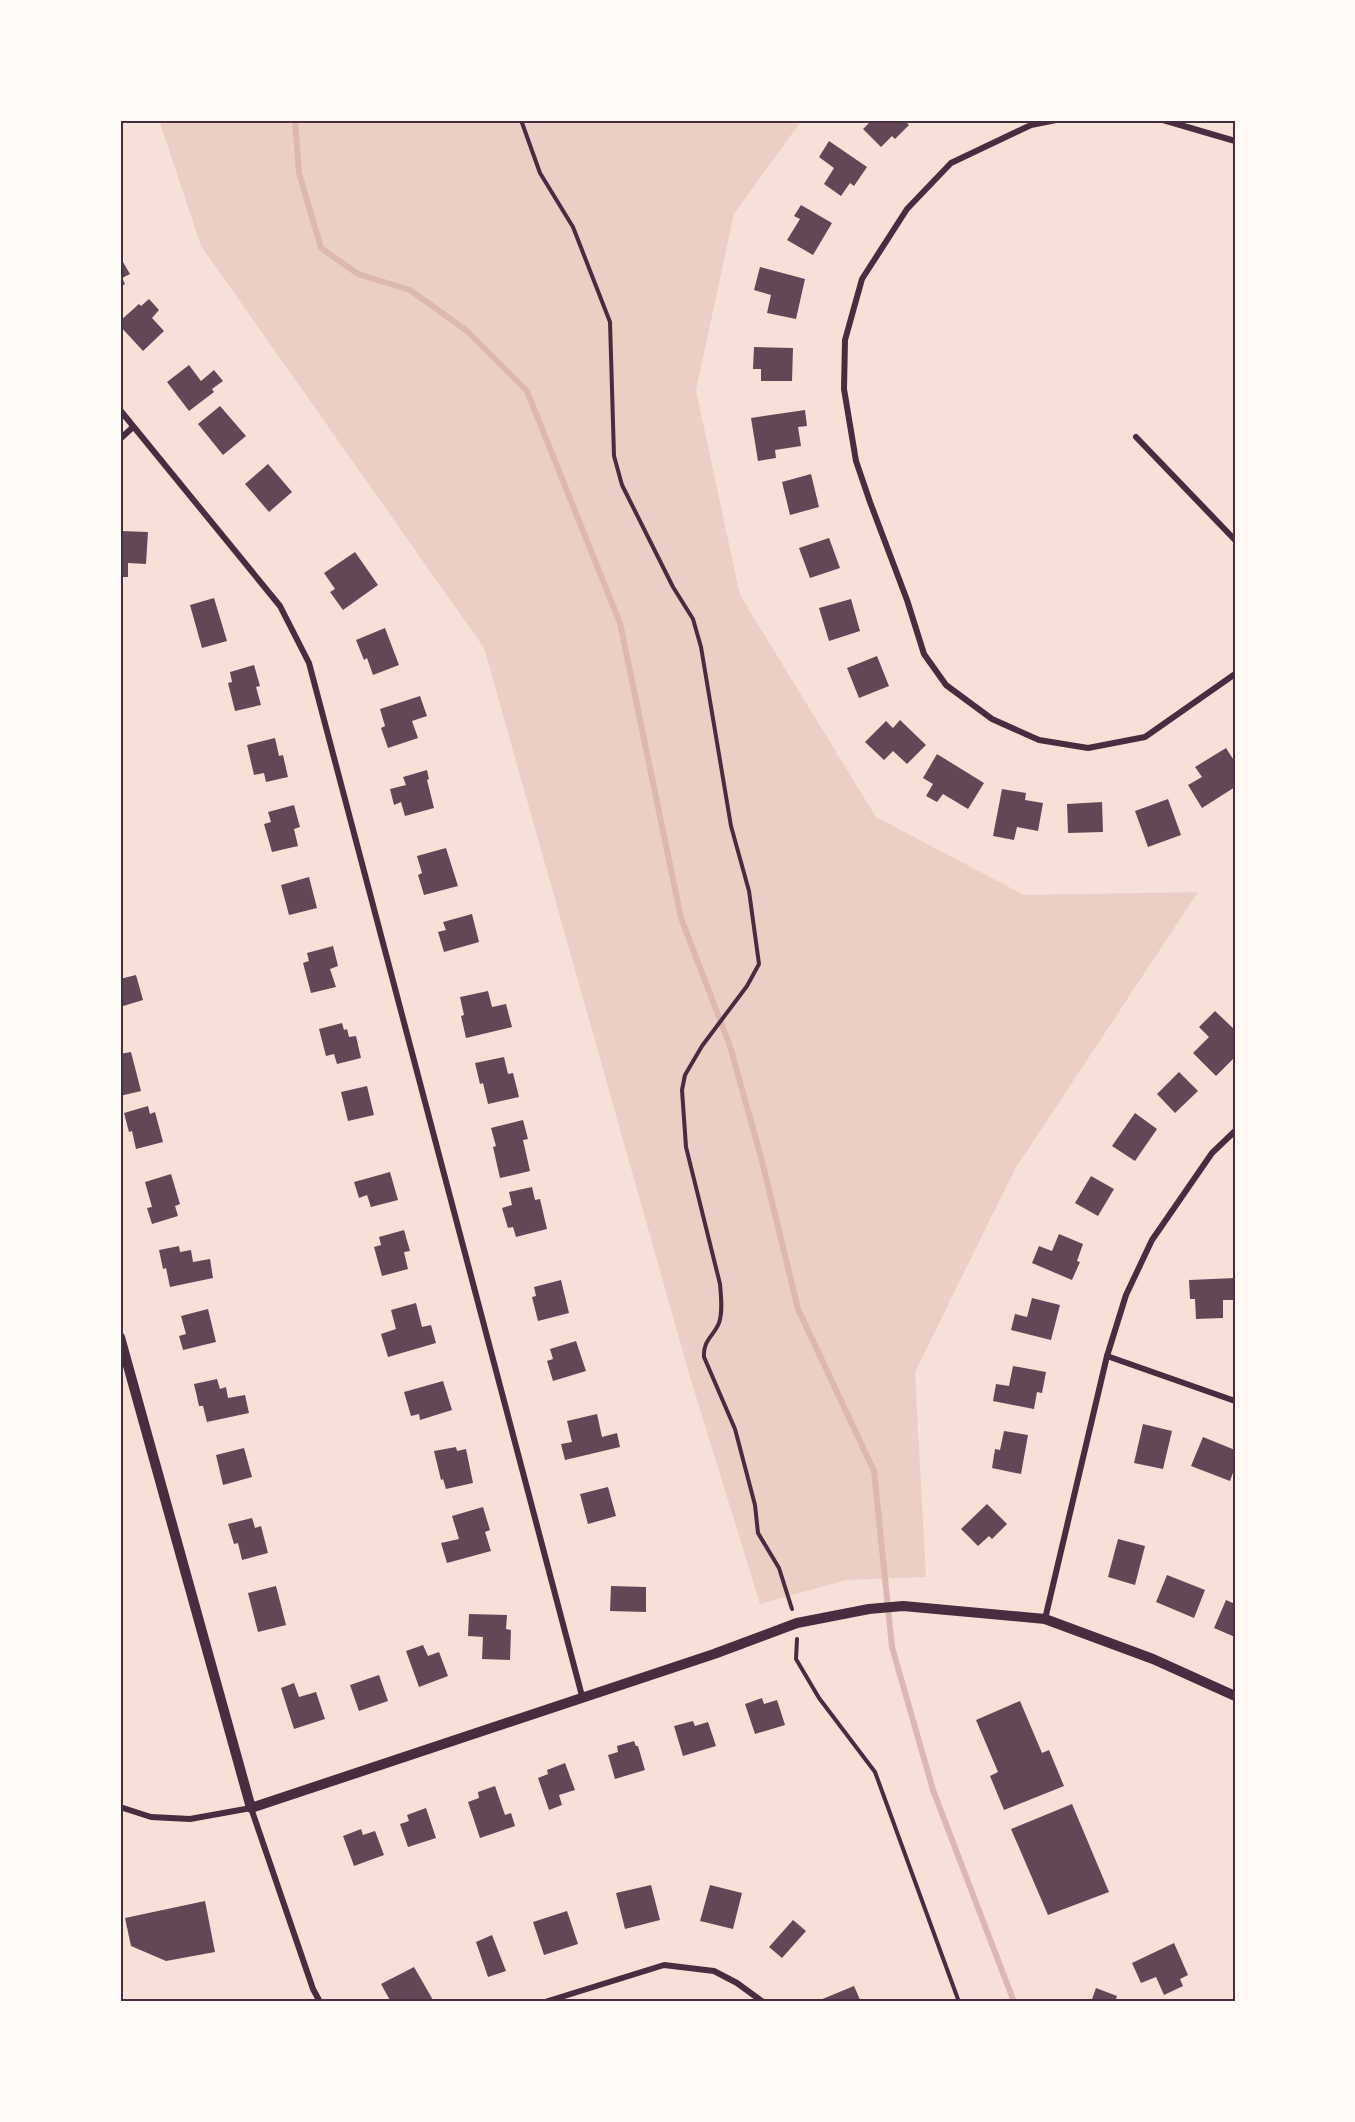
<svg xmlns="http://www.w3.org/2000/svg" width="1355" height="2122" viewBox="0 0 1355 2122" font-family="'Varela Round',sans-serif">
	<rect width="100%" height="100%" fill="#f7e1d7"/>
	<path fill="#ebcfc5" d="M159,120H802L734,214L696,390L740,595L876,817L1024,895L1198,892L1015,1169L915,1372L926,1577L846,1580L760,1604L690,1377L484,648L201,246Z"/>
	<g fill="none" stroke-linecap="round" stroke-linejoin="round">
		<path stroke="#dcb8b0" stroke-width="6" d="M295,120L299,173L321,248L358,274L410,290L467,331L527,391L620,623L681,918L730,1046L762,1161L798,1309L874,1471L892,1647L933,1790L1014,2002"/>
	</g>
	<g fill="#644757">
		<path d="M872,120H904L909,125L895,139L892,136L881,147L863,129Z"/>
		<path d="M829,141L867,167L854,186L850,183L841,196L824,184L834,168L819,157Z"/>
		<path d="M801,205L832,223L813,255L787,240L800,219L794,216Z"/>
		<path d="M123,262L130,274L122,278L125,284L120,287V264Z"/>
		<path d="M760,267L805,279L796,319L767,313L771,295L754,290Z"/>
		<path d="M149,299L159,310L152,318L164,331L143,351L120,326V321L139,304L141,306Z"/>
		<path d="M754,347L793,348L792,381H761V369H753Z"/>
		<path d="M189,365L201,381L214,370L223,381L212,389L214,392L189,411L167,382Z"/>
		<path d="M220,406L246,436L223,455L198,424Z"/>
		<path d="M805,410L807,426L798,427L801,446L775,450L776,458L758,461L751,418Z"/>
		<path d="M268,464L292,492L269,512L245,484Z"/>
		<path d="M811,474L819,507L790,515L782,482Z"/>
		<path d="M120,531L148,532L146,564L128,563V577H120Z"/>
		<path d="M829,538L840,568L810,578L799,548Z"/>
		<path d="M355,552L378,585L343,610L330,592L335,589L324,573Z"/>
		<path d="M214,598L227,641L202,648L190,605Z"/>
		<path d="M851,599L860,631L829,641L819,608Z"/>
		<path d="M385,628L399,665L373,675L367,658L364,660L356,640Z"/>
		<path d="M877,656L889,686L859,698L847,668Z"/>
		<path d="M254,665L260,686L256,687L261,705L235,711L228,683L232,682L230,672Z"/>
		<path d="M420,696L427,716L412,721L418,738L388,748L381,728L385,726L380,709Z"/>
		<path d="M900,720L926,745L907,764L893,751L884,760L865,742L886,721L893,728Z"/>
		<path d="M275,738L279,756L283,755L288,777L266,782L264,773L254,775L247,745Z"/>
		<path d="M1226,748L1235,762V787L1202,808L1188,785L1202,777L1195,767Z"/>
		<path d="M937,754L984,783L968,809L943,794L937,802L926,796L933,784L923,778Z"/>
		<path d="M427,770L429,779L427,780L434,808L405,816L401,802L394,805L390,789L406,785L403,777Z"/>
		<path d="M1002,789L1026,793L1025,800L1043,803L1038,831L1017,827L1014,840L993,836Z"/>
		<path d="M1168,799L1181,835L1148,847L1135,811Z"/>
		<path d="M1102,802L1103,832L1068,833L1067,804Z"/>
		<path d="M294,805L300,827L294,829L298,846L272,852L264,824L271,822L268,812Z"/>
		<path d="M446,848L458,886L424,895L418,875L422,873L417,856Z"/>
		<path d="M309,877L317,908L289,915L281,885Z"/>
		<path d="M472,914L479,942L444,952L438,932L446,930L443,922Z"/>
		<path d="M333,946L338,966L330,969L336,987L311,993L303,963L309,961L307,953Z"/>
		<path d="M136,975L143,1000L120,1007V979Z"/>
		<path d="M488,991L492,1007L506,1004L512,1027L466,1038L461,1016L464,1015L460,997Z"/>
		<path d="M1215,1011L1235,1030V1057L1216,1076L1193,1053L1209,1037L1199,1027Z"/>
		<path d="M342,1023L344,1030L347,1029L349,1037L356,1036L361,1058L337,1064L334,1054L326,1056L319,1029Z"/>
		<path d="M131,1052L141,1091L120,1096V1054Z"/>
		<path d="M504,1057L508,1074L513,1073L519,1097L488,1104L483,1083L480,1084L475,1063Z"/>
		<path d="M1179,1072L1198,1091L1175,1113L1157,1094Z"/>
		<path d="M367,1086L374,1115L348,1121L341,1092Z"/>
		<path d="M148,1106L150,1114L155,1112L163,1142L136,1149L132,1131L129,1132L124,1113Z"/>
		<path d="M1135,1113L1157,1129L1135,1161L1112,1146Z"/>
		<path d="M523,1120L528,1139L523,1140L530,1171L500,1178L493,1147L496,1146L491,1128Z"/>
		<path d="M390,1172L398,1200L371,1207L367,1195L359,1198L354,1182Z"/>
		<path d="M171,1174L180,1204L175,1206L178,1216L152,1224L147,1208L152,1207L145,1182Z"/>
		<path d="M1091,1176L1114,1189L1098,1216L1075,1203Z"/>
		<path d="M532,1187L535,1200L540,1199L547,1229L516,1237L513,1227L508,1228L502,1208L512,1205L509,1192Z"/>
		<path d="M404,1230L410,1251L404,1252L408,1269L382,1276L374,1247L381,1245L379,1237Z"/>
		<path d="M1059,1234L1083,1244L1077,1261L1080,1262L1072,1280L1032,1263L1039,1246L1052,1251Z"/>
		<path d="M179,1246L180,1252L191,1250L193,1262L210,1259L213,1278L170,1287L166,1268L163,1269L159,1250Z"/>
		<path d="M1235,1278V1300H1223V1318L1196,1319L1195,1299H1190L1189,1280Z"/>
		<path d="M561,1280L569,1313L538,1321L532,1297L536,1296L534,1287Z"/>
		<path d="M1032,1298L1060,1305L1051,1340L1011,1330L1015,1314L1027,1317Z"/>
		<path d="M416,1303L422,1327L431,1325L436,1343L388,1357L381,1334L396,1329L391,1310Z"/>
		<path d="M208,1309L216,1342L183,1350L179,1336L186,1334L181,1316Z"/>
		<path d="M576,1341L586,1371L553,1381L547,1361L553,1359L550,1349Z"/>
		<path d="M1013,1366L1046,1372L1042,1393L1037,1392L1034,1409L993,1401L996,1384L1009,1386Z"/>
		<path d="M217,1379L220,1389L226,1387L228,1398L245,1395L249,1413L207,1422L203,1406H199L194,1384Z"/>
		<path d="M443,1381L452,1410L420,1420L419,1414L411,1416L404,1392Z"/>
		<path d="M597,1414L602,1437L617,1433L620,1447L565,1460L561,1444L572,1442L567,1421Z"/>
		<path d="M1143,1424L1172,1431L1163,1469L1134,1463Z"/>
		<path d="M1004,1431L1028,1435L1021,1474L992,1468L995,1449L1000,1450Z"/>
		<path d="M1203,1437L1235,1450V1467L1230,1481L1191,1466Z"/>
		<path d="M456,1447L457,1451L466,1449L473,1483L446,1489L443,1479L441,1480L434,1451Z"/>
		<path d="M244,1448L252,1477L223,1485L216,1455Z"/>
		<path d="M608,1487L616,1516L588,1524L580,1494Z"/>
		<path d="M987,1504L1007,1524L992,1539L989,1536L978,1546L961,1529Z"/>
		<path d="M483,1507L490,1530L485,1532L491,1551L447,1563L441,1543L459,1539L452,1516Z"/>
		<path d="M252,1518L255,1528L261,1526L268,1553L242,1560L238,1543L234,1544L228,1524Z"/>
		<path d="M1118,1539L1145,1546L1135,1585L1108,1577Z"/>
		<path d="M1167,1575L1205,1590L1194,1618L1156,1602Z"/>
		<path d="M276,1586L286,1625L258,1632L248,1593Z"/>
		<path d="M611,1586L646,1587V1612L610,1611Z"/>
		<path d="M1226,1600L1235,1604V1637L1214,1628Z"/>
		<path d="M469,1614L507,1615L506,1629L511,1630L510,1660L482,1659L483,1637L468,1636Z"/>
		<path d="M423,1645L428,1656L439,1652L448,1676L419,1687L406,1651Z"/>
		<path d="M379,1675L388,1701L359,1711L350,1685Z"/>
		<path d="M294,1683L299,1697L316,1692L325,1719L294,1729L281,1688Z"/>
		<path d="M762,1698L764,1704L777,1700L785,1725L755,1734L745,1704Z"/>
		<path d="M1020,1701L1042,1753L1049,1750L1064,1786L1004,1810L990,1776L998,1772L976,1720Z"/>
		<path d="M693,1721L695,1726L708,1722L716,1746L683,1756L674,1726Z"/>
		<path d="M634,1741L636,1746H638L645,1770L615,1779L608,1755L618,1752L617,1746Z"/>
		<path d="M565,1763L575,1790L559,1795L562,1805L549,1810L538,1778L548,1774L547,1770Z"/>
		<path d="M495,1786L505,1815L511,1813L515,1826L480,1838L468,1802L479,1798L478,1792Z"/>
		<path d="M1072,1804L1109,1892L1048,1915L1011,1829Z"/>
		<path d="M426,1808L436,1838L408,1847L400,1824L409,1821L407,1815Z"/>
		<path d="M361,1829L363,1835L375,1831L384,1855L354,1866L343,1836Z"/>
		<path d="M651,1885L660,1920L625,1929L616,1893Z"/>
		<path d="M710,1885L742,1893L733,1929L700,1921Z"/>
		<path d="M205,1901L215,1952L166,1961L131,1946L125,1918Z"/>
		<path d="M567,1911L578,1944L544,1955L533,1922Z"/>
		<path d="M793,1920L806,1931L782,1958L769,1947Z"/>
		<path d="M492,1935L506,1971L488,1977L476,1942Z"/>
		<path d="M1174,1943L1188,1975L1180,1979L1183,1986L1164,1995L1156,1977L1141,1983L1132,1963Z"/>
		<path d="M414,1967L433,2000L429,2002H391L381,1984Z"/>
		<path d="M854,1986L861,2002H821L820,2000Z"/>
		<path d="M1096,1988L1117,1996L1115,2002H1091Z"/>
	</g>
	<g fill="none" stroke-linecap="round" stroke-linejoin="round">
		<g stroke="#4a2c40" stroke-width="4">
			<path d="M521,120L540,173L573,227L610,322L614,456L622,485L673,587L693,619L701,647L731,826L749,891L759,964L747,986L702,1046L685,1075L682,1090L686,1147L720,1284C721,1296 723,1311 719,1323C713,1337 703,1340 704,1357L735,1429L755,1505L758,1533L779,1568L792,1609"/>
			<path d="M797,1639L796,1659L819,1698L875,1772L959,2002"/>
		</g>
		<g stroke="#4a2c40" stroke-width="6">
			<path d="M1056,120L1031,125L951,163L907,209L862,279L845,340L844,389L856,461L870,502L907,600L924,654L946,685L992,719L1039,740L1088,748L1145,737L1235,674"/>
			<path d="M1163,120L1235,141"/>
			<path d="M120,410L280,606L309,663L582,1696"/>
			<path d="M1136,437L1235,540"/>
			<path d="M120,439L133,427"/>
			<path d="M1107,1356L1235,1401"/>
			<path d="M1045,1619L1107,1356L1126,1295L1152,1240L1212,1153L1235,1131"/>
			<path d="M120,1807L151,1817L190,1819L251,1808L313,1989L320,2002"/>
			<path d="M545,2002L664,1965L714,1971L737,1983L763,2002"/>
		</g>
		<path stroke="#4a2c40" stroke-width="10" d="M120,1337L251,1808L714,1654L797,1623L869,1609L903,1606L1045,1619L1153,1659L1235,1696"/>
	</g>
	<rect width="1355" height="2122" fill="none" stroke="#fffaf5" stroke-width="243"/>
	<rect x="122" y="122" width="1112" height="1878" fill="none" stroke="#4a2c40" stroke-width="2"/>
</svg>
